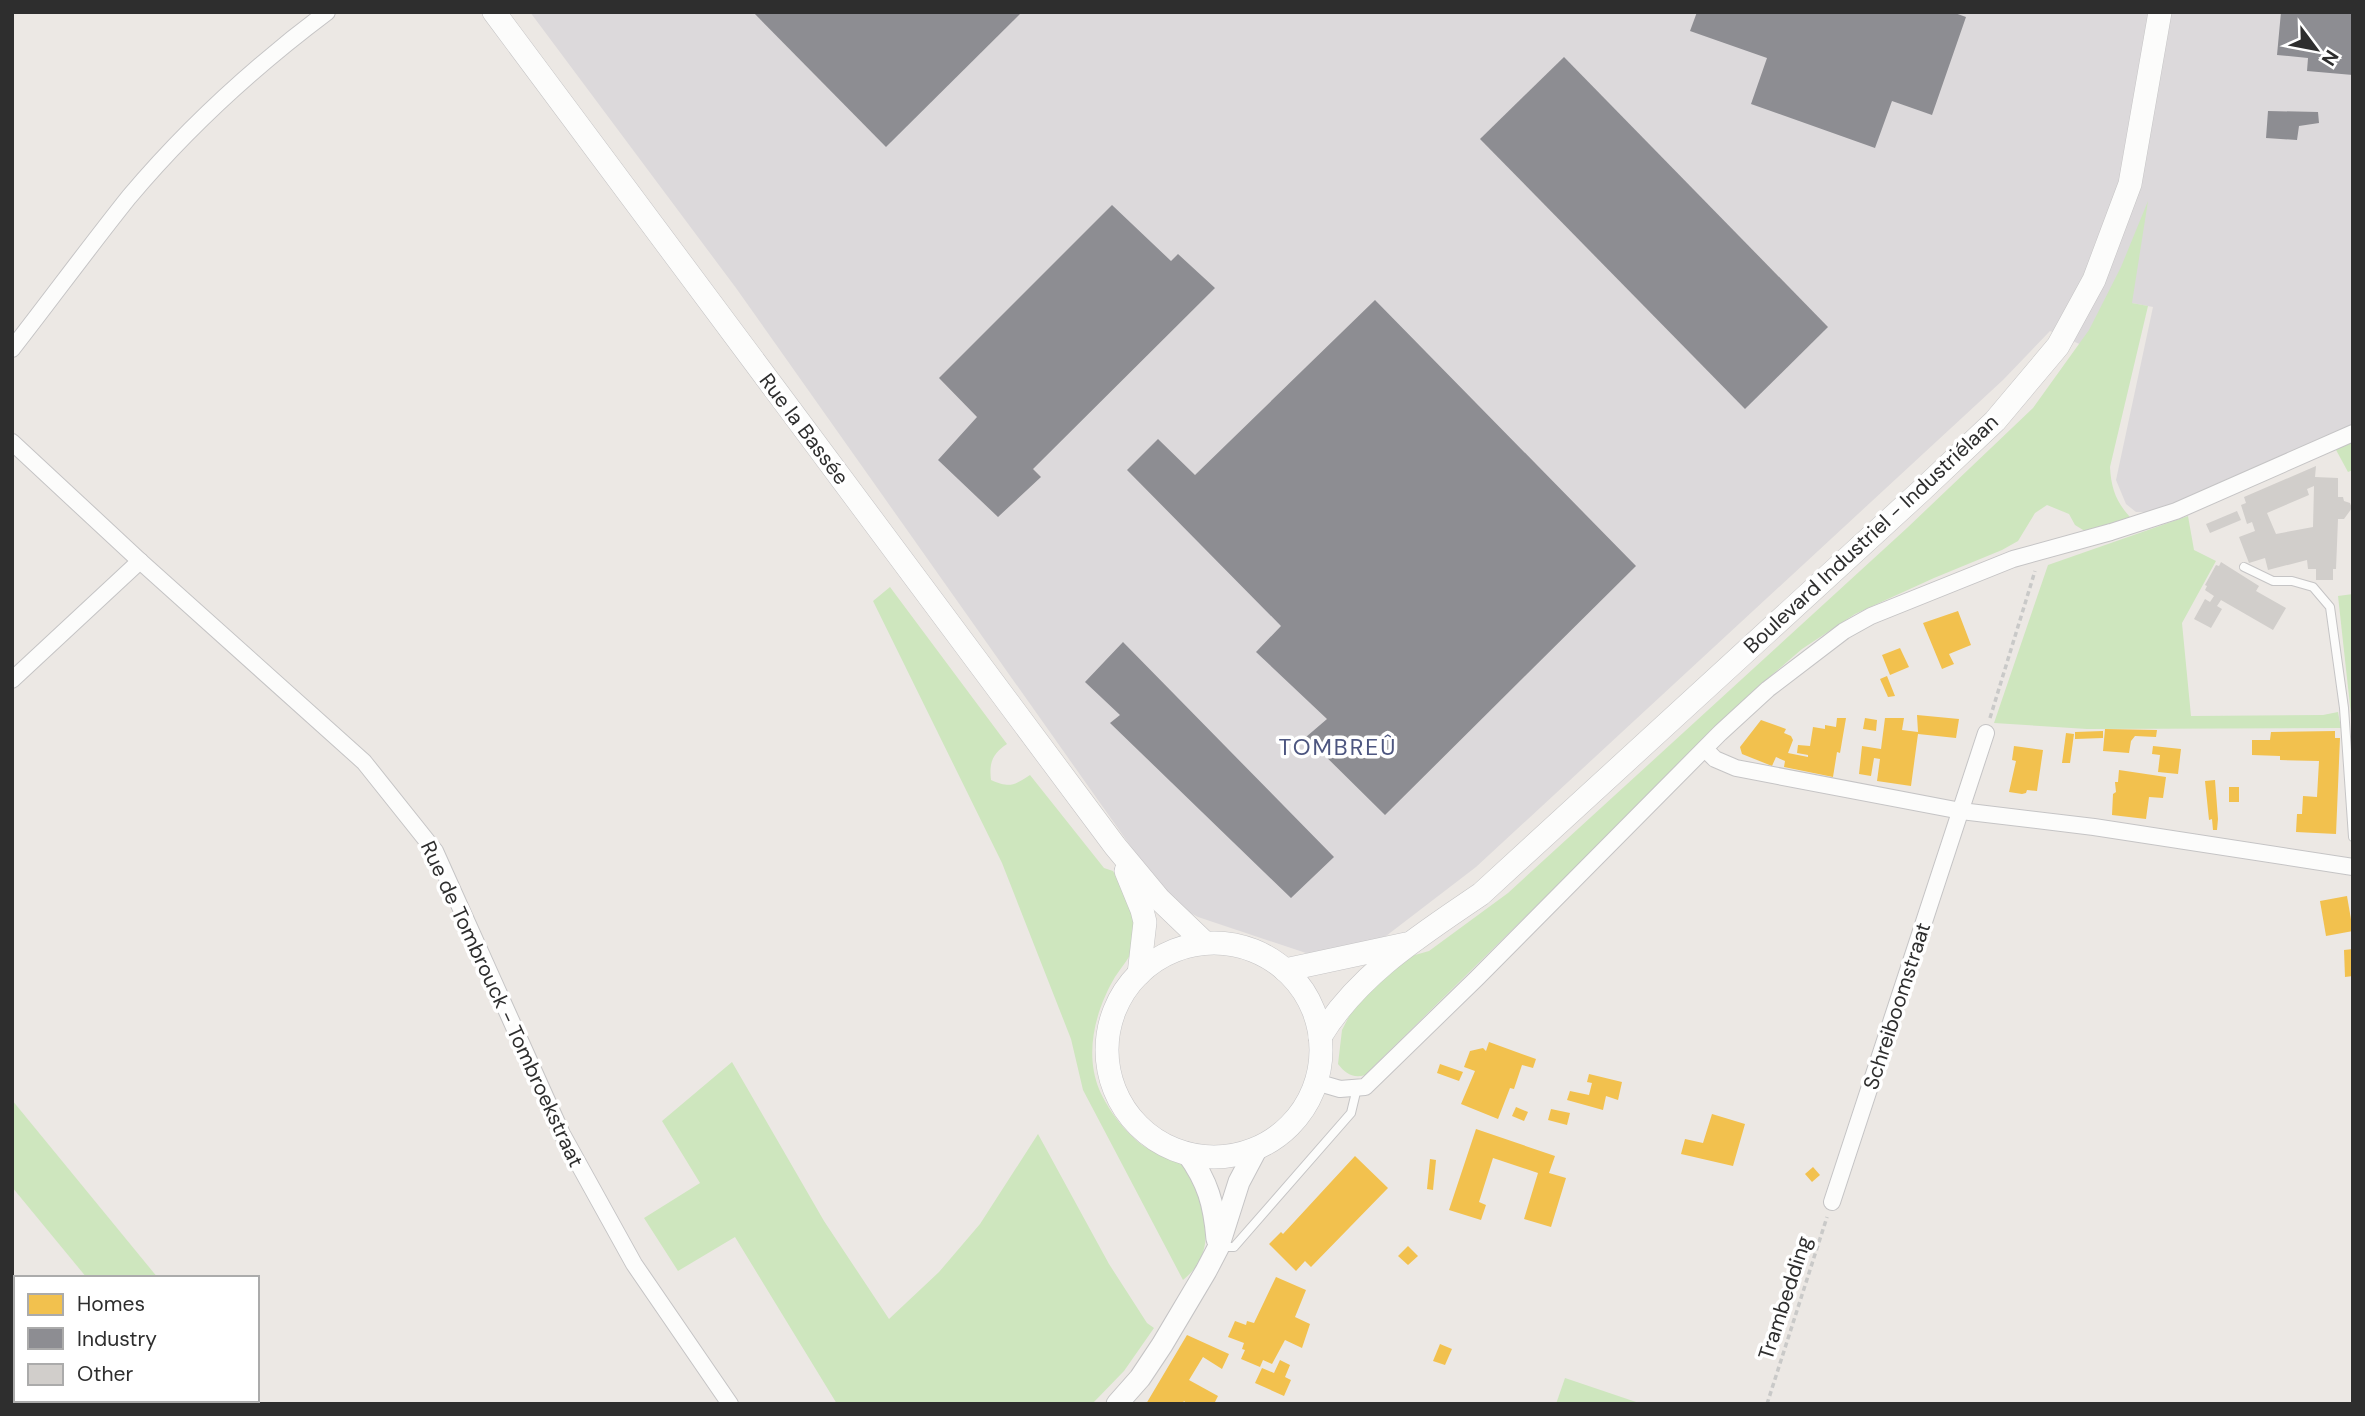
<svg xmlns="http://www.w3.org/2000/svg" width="2365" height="1416" viewBox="0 0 2365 1416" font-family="'DM Sans',sans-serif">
	<rect width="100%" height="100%" fill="#ece8e4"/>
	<path fill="#dcd9db" d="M530,12H2353V429L2157,512H2136L2126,504L2116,480L2153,307L2132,303L2102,354L2050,331L2003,380L1476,867L1386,936L1321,958L1198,917L1181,908L1163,892L736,288Z"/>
	<g fill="#cee6be">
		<path d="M2148,201L2132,303L2148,306L2110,467C2111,489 2117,504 2132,519L2088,533L2075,525L2069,514L2047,505L2035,513L2018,541L2002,550L1934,578L1855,614L1802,649L1758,687L1365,1075C1353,1079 1345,1073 1338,1064L1342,1030L1361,993L1408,957L1429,951L1508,893L1907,528L2033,408L2089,330L2121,267Z"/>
		<path d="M2353,441V470L2348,472L2335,448Z"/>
		<path d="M2188,516L2194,550L2216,561L2182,623L2191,716L2323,715L2338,712L2341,728L2087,729L1994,723L2048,565Z"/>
		<path d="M890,587L1007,744C992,754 989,763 991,780C1010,788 1013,786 1030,775L1104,868L1113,871C1119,882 1131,896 1133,908C1135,918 1136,935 1134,945C1132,955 1121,968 1115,977C1096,1009 1084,1052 1099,1089C1108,1110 1126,1134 1145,1147C1157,1154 1172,1157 1184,1165C1193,1172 1195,1183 1198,1193C1208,1225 1213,1256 1183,1280L1083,1090L1071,1039L1002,863L873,601Z"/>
		<path d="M2353,594V733L2338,596Z"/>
		<path d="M732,1062L824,1221L889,1319L939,1272L980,1224L1038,1134L1109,1264L1147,1323L1154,1328L1124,1371L1092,1404H837L735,1237L678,1271L644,1218L700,1183L662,1121Z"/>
		<path d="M12,1100L158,1278H87L12,1187Z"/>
		<path d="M1565,1378L1642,1404H1556Z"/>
		<path d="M257,1399L261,1404H191L188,1400Z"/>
	</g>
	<g fill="#f2c14e">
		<path d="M1958,611L1971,645L1949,654L1954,664L1942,669L1923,623Z"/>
		<path d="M1900,648L1909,667L1890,675L1882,655Z"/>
		<path d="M1887,676L1895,696L1888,697L1880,679Z"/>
		<path d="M1917,715L1959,719L1956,738L1918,734L1911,786L1877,781L1880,759L1874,758L1871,776L1859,774L1862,746L1881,749L1885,718H1904L1902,730L1918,732Z"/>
		<path d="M1837,718H1846L1840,753L1837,752L1833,777L1784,767L1785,761L1776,757L1772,766L1742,754L1740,747L1761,720L1786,729L1784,733L1791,736L1793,740L1788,753L1808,757V755L1797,753L1798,745L1810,746L1813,727L1825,729V725L1836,727Z"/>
		<path d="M1865,718L1877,720L1876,731L1863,729Z"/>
		<path d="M2105,729L2157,730L2156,737L2135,736L2131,741L2129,753L2103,751Z"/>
		<path d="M2103,731V738L2075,739V732Z"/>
		<path d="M2335,731V738H2340L2336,834L2296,832L2297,814H2302L2303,796L2317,797L2319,761L2280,760V756L2252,755V740H2270L2271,732Z"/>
		<path d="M2066,733L2074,734L2070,763H2062Z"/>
		<path d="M2014,746L2043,750L2037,791L2027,790L2026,793L2022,794L2009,792L2016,761L2012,760Z"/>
		<path d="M2153,746L2181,749L2178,774L2158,772L2160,755L2152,754Z"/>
		<path d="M2119,770L2166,777L2163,798L2149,797L2146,819L2112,815L2113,794L2116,792L2115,782H2118Z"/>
		<path d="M2215,780L2218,819L2217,830H2213L2212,819L2209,820L2205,781Z"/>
		<rect x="2229" y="787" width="10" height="15"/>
		<path d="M2347,896L2353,931L2326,936L2320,901Z"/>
		<path d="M2353,949V976L2345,977L2344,950Z"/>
		<path d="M1489,1042L1536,1059L1533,1068L1522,1065L1514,1089L1510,1088L1498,1119L1461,1104L1475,1071L1464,1067L1470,1051L1483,1048L1486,1051Z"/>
		<path d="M1440,1064L1463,1072L1459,1081L1437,1073Z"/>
		<path d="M1589,1074L1622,1082L1618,1100L1606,1096L1603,1110L1567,1100L1570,1091L1589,1095L1592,1083L1587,1082Z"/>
		<path d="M1516,1107L1528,1112L1524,1121L1512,1116Z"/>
		<path d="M1551,1109L1570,1113L1567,1125L1548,1120Z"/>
		<path d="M1712,1114L1745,1124L1733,1166L1681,1154L1685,1139L1703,1143Z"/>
		<path d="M1476,1129L1555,1156L1549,1173L1566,1178L1551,1227L1524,1219L1538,1173L1493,1158L1479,1202L1486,1205L1481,1220L1449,1210Z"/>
		<path d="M1355,1156L1388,1188L1311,1267L1305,1261L1296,1271L1269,1244L1281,1232L1283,1234Z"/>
		<path d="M1430,1159L1436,1160L1433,1190L1427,1189Z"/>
		<path d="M1813,1167L1820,1175L1812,1182L1805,1174Z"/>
		<path d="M1408,1246L1418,1256L1408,1265L1398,1256Z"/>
		<path d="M1276,1277L1306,1290L1295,1317L1310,1324L1302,1348L1285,1340L1272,1364L1263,1360L1260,1367L1241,1359L1245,1350L1242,1349L1244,1343L1228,1337L1235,1321L1246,1325L1247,1321L1254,1323Z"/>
		<path d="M1187,1335L1229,1354L1222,1369L1203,1357L1189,1380L1218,1396L1214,1404H1187L1184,1401L1182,1404H1146Z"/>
		<path d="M1440,1344L1452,1349L1445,1365L1433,1361Z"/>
		<path d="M1280,1360L1290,1365L1285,1377L1291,1380L1284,1396L1255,1383L1262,1368L1274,1373Z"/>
	</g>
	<g fill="#8d8d92">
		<path d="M753,12H1022L886,147Z"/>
		<path d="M1697,12H1952L1966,17L1932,115L1892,101L1875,148L1751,104L1767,58L1690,31Z"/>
		<path d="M2281,12H2353V75L2307,71L2308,58L2277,55Z"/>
		<path d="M1564,57L1828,327L1745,409L1480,139Z"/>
		<path d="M2268,111L2318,112L2319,123L2299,126L2297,140L2266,138Z"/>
		<path d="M1112,205L1171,261L1178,254L1215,288L1033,469L1041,477L998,517L938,460L977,417L939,378Z"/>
		<path d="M1375,300L1636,566L1385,815L1306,737L1327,719L1256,652L1281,626L1127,470L1158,439L1195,475Z"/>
		<path d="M1123,642L1334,857L1291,898L1110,723L1120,715L1085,682Z"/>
	</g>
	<g fill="#d1cecb" fill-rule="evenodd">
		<path d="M2316,466L2315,477L2338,478V497H2343L2344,501L2350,503L2352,508L2344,519H2338L2336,569H2333V580H2316V569H2308L2307,560L2268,570L2265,558L2249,563L2239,537L2255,531L2252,522L2247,524L2241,505L2246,503L2244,497ZM2314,486L2313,527L2276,534L2267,513L2309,495L2307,489Z"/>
		<path d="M2237,511L2241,520L2210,533L2206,524Z"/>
		<path d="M2221,562L2259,586L2256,591L2286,608L2273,630L2221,600L2217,606L2222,609L2211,628L2194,619L2205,599L2210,602L2214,596L2205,590L2207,586L2205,585L2216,565L2219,566Z"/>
	</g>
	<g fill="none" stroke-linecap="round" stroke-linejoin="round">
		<g stroke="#c5c4c5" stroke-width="10">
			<g id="service">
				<path d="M2244,567L2273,581H2292L2313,587L2330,607L2344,708L2353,837"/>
				<path d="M1221,1247H1234L1351,1113L1357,1088"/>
			</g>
		</g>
		<g stroke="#c5c4c5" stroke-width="18">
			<g id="minor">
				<path d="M12,349C51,299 89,247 129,197C187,128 255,66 327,12"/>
				<path d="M12,442L140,561L364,762L435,851L562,1134L634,1264L730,1404"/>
				<path d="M12,680L140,561"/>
				<path d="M1705,749L1715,759L1736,768L1961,811L2094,827L2353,867"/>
				<path d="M1316,1082L1340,1089L1365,1087L1477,978L1720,733L1768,689L1844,631L1871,616L2013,559L2111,532L2176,511L2353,433"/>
				<path d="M1832,1202L1986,733"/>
			</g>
		</g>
		<g stroke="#c5c4c5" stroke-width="23">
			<g id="tertiary">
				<path d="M1187,1153C1208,1182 1214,1204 1217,1239"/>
				<path d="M1117,1404L1140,1378L1162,1345L1206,1271L1218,1248L1239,1182L1257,1148"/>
			</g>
		</g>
		<g stroke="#c5c4c5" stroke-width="24">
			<g id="secondary">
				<path d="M494,12L1115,846L1159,899L1205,943"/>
				<path d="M1126,871L1142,910L1145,922L1139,974"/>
				<circle cx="1214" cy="1050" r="107"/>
				<path d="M1285,970L1406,944"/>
				<path d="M1320,1037C1358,974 1421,935 1481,894L1922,490L1995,421L2058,346L2094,280L2130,184L2160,12"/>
			</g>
		</g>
		<g stroke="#c9c9c8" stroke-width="3.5" stroke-dasharray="5 3.5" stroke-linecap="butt">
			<path d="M1990,718L2035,571"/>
			<path d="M1767,1404L1827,1217"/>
		</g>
		<use href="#service" stroke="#fcfcfb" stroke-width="8"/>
		<use href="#minor" stroke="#fcfcfb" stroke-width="16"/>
		<use href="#tertiary" stroke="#fcfcfb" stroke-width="21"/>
		<use href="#secondary" stroke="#fcfcfb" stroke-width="23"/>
	</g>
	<g text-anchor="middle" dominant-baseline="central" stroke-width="7" stroke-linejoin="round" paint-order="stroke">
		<g font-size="21" fill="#2e2e2e" stroke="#fff">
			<text transform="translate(804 429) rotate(53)">Rue la Bassée</text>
			<text transform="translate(1871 534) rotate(-43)">Boulevard Industriel - Industriélaan</text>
			<text transform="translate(502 1004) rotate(65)">Rue de Tombrouck - Tombroekstraat</text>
			<text transform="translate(1897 1006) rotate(-72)">Schreiboomstraat</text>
			<text transform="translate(1785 1298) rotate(-72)">Trambedding</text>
		</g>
		<g font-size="23" letter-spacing="2" fill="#4d5680" stroke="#fff">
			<text x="1338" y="747">TOMBREÛ</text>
		</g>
	</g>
	<rect width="2365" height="1416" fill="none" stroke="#2e2e2e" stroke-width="28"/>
	<rect x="14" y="1276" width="245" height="126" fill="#ffffff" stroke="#ababab" stroke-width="2"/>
	<rect x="28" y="1294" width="35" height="21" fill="#f2c14e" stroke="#ababab" stroke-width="2"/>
	<text x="77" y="1311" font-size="21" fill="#2e2e2e">Homes</text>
	<rect x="28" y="1328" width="35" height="21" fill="#8d8d92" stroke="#ababab" stroke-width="2"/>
	<text x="77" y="1346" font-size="21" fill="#2e2e2e">Industry</text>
	<rect x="28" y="1364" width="35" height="21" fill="#d1cecb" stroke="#ababab" stroke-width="2"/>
	<text x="77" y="1381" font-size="21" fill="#2e2e2e">Other</text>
	<g transform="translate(2316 49) rotate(122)" stroke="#ffffff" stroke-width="5" paint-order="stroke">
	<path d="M0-5L12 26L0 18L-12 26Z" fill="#2e2e2e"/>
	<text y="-10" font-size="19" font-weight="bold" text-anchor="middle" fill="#2e2e2e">N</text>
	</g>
</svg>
